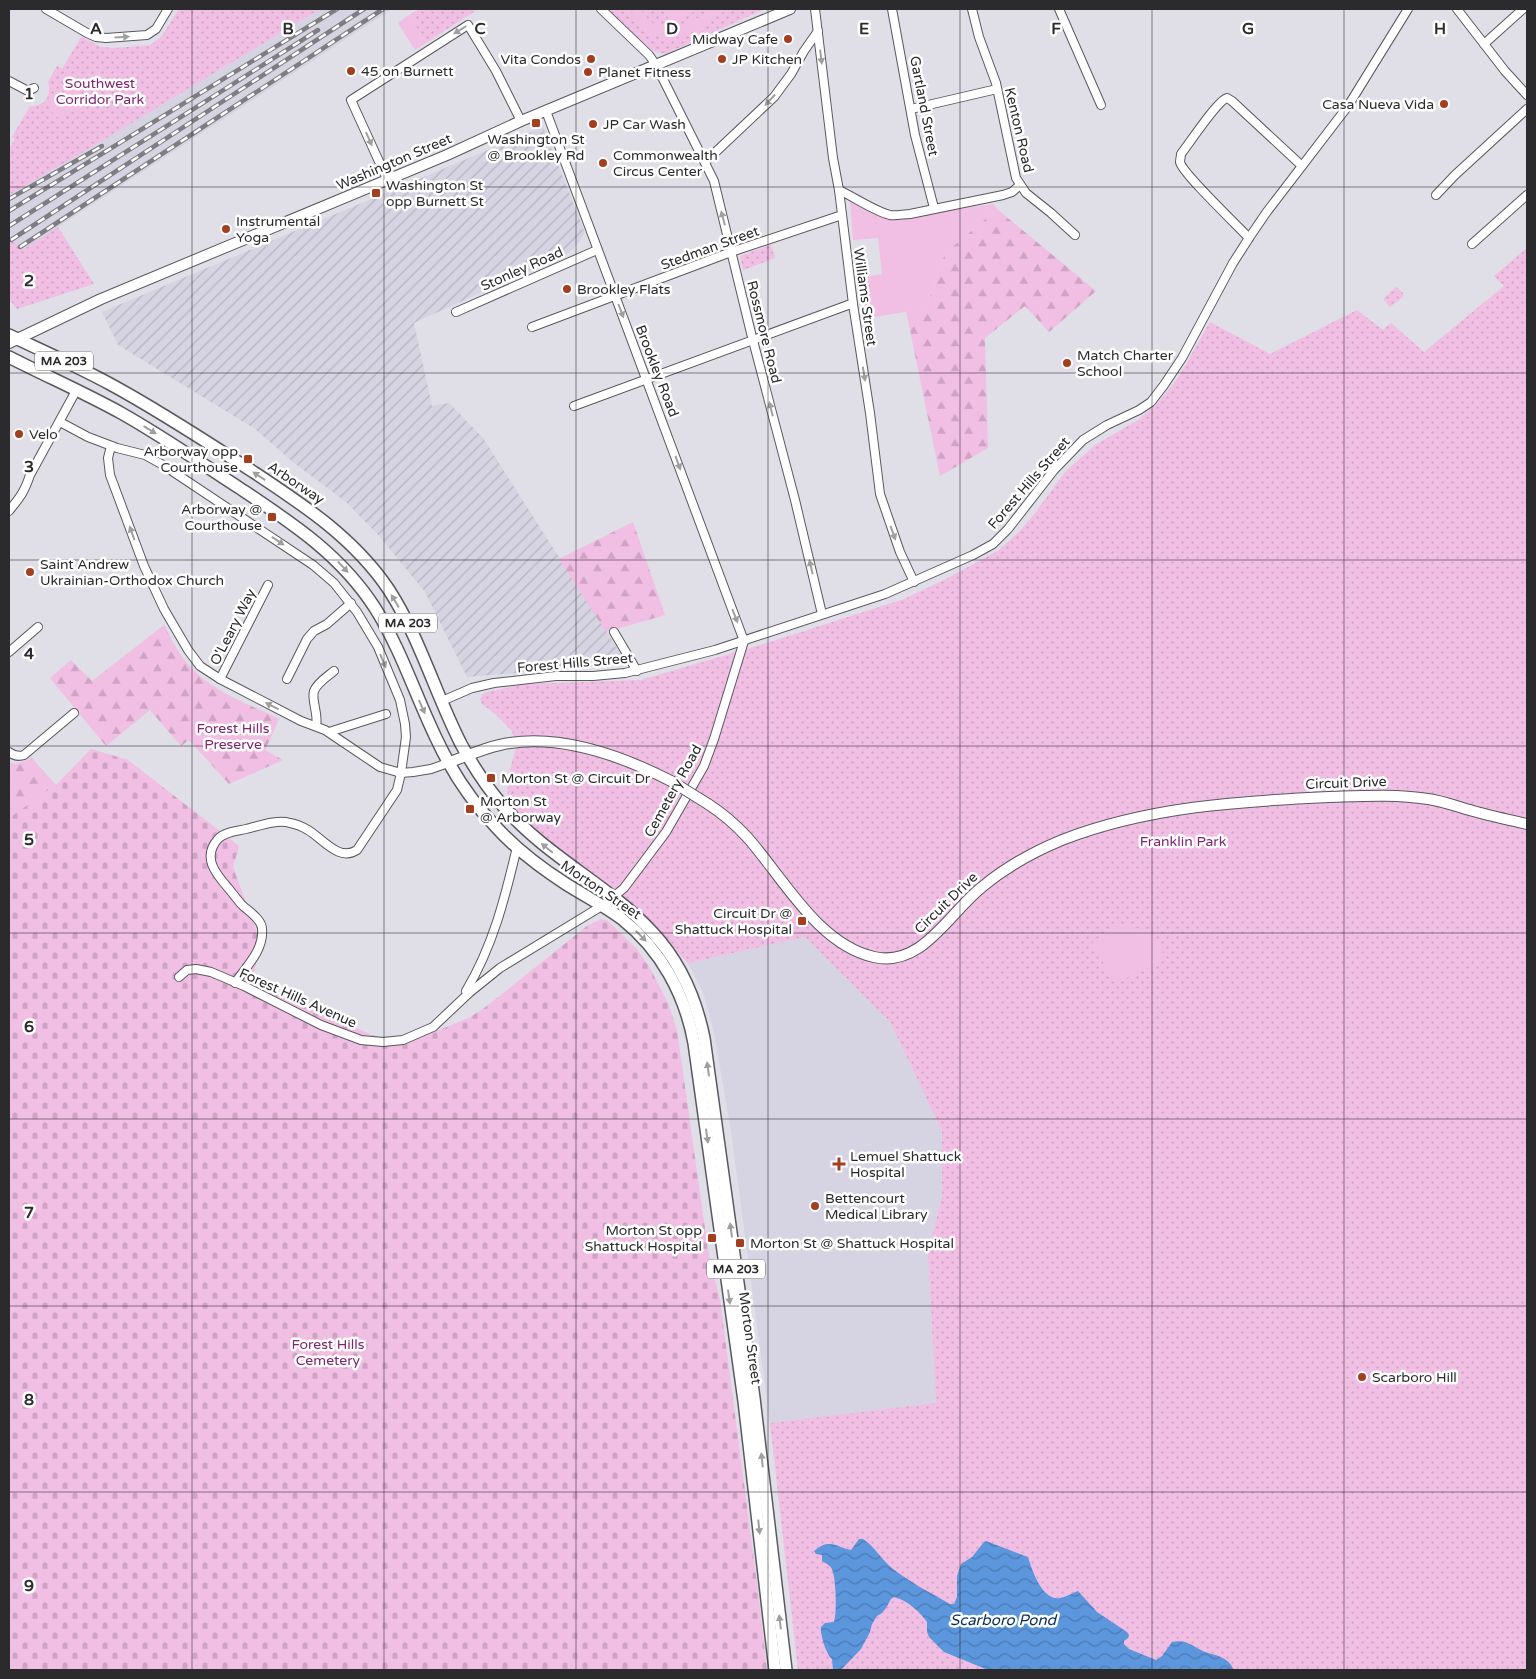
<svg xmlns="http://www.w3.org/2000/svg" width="1536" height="1679" viewBox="0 0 1536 1679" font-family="'Varela Round',sans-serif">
	<defs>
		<pattern id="industrial-furrows" width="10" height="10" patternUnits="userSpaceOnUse" patternTransform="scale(1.25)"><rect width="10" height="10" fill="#d6d3e2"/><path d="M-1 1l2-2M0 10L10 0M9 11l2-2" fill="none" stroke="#b8b5c2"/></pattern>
		<pattern id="forest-firs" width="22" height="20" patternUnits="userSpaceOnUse" patternTransform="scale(1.25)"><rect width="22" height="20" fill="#f1bee4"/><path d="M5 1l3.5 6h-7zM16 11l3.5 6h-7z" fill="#cfa3c4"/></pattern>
		<pattern id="cemetery-stones" width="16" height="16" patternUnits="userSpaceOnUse" patternTransform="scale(1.25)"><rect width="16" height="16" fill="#f1bee4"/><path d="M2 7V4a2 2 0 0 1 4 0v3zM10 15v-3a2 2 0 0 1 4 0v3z" fill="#cfa3c4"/></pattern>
		<pattern id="park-dots" width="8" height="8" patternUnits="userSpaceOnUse" patternTransform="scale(1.25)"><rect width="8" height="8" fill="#f1bee4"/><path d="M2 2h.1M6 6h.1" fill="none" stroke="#cfa3c4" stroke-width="1.8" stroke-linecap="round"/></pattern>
		<pattern id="water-waves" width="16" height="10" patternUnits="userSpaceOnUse" patternTransform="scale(1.25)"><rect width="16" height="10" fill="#5c96dd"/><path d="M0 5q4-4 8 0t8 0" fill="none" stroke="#4c7bb4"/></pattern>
	</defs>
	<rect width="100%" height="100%" fill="#e0dee6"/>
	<g fill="#d6d3e2">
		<path d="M320,9H392L24,249L9,238V195L92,147Z"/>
		<path d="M805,937L890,1022L942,1131V1197L928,1252L936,1404L770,1423L731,1131L714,1033L703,992L688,963Z"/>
	</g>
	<path fill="url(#industrial-furrows)" d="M543,127L585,233L580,241L570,252L414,323L432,406L449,403L483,438L627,664L467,677L425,592L380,537L346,502L293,462L255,429L118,345L102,312Z"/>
	<g fill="url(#forest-firs)">
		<path d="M997,209L1096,291L1049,332L1025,306L985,338L988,448L940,476L906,311L926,308L945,253Z"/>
		<path d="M633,522L665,615L606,632L559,559Z"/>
		<path d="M164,625C171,638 178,653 188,664C210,691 249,704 279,719L265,750L283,760L229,784L189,740L181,746L150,710L106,746L50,678L71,660L92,681Z"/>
		<path d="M32,758L56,785L9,818V762L15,764Z"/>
	</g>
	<path fill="url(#cemetery-stones)" d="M91,749L128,760L239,846L233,867L260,941L252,985L375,1036L409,1042L469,1018L487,1006L587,926L601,919L608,921L636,948L650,968L668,1003L677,1030L708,1250L720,1300L757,1583L767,1670H9V818L56,785Z"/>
	<g fill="url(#park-dots)">
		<path d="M179,9H320L92,147L9,195V149L15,139L12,137L30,106C45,107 52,96 48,82L57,66L62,69L81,37L101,47L116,48L150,45L161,37Z"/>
		<path d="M420,9H474L475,11L426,43L409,15Z"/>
		<path d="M606,9H765L665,54L652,50Z"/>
		<path d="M58,227L94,284L17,309L9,299V238L24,249Z"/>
		<path d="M771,245L775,258L743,270L740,256Z"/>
		<path d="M1527,248V1670H798L770,1423L936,1403L928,1252L942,1197V1131L890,1022L805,937L688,963L628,904L548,843L512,810L507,797L509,774L516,747L512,731L494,713L482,704L480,699L483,694L487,692L525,684L641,680L757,646L904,599L946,579L999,550L1019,532L1035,513L1066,471L1095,445L1138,420L1156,405L1178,378L1210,322L1270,354L1357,310L1383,330L1391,323L1424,352L1504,286L1494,276Z"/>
		<path d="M1396,287L1403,293V297L1390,307L1389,306L1384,300V298Z"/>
	</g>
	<g fill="#f1bee4">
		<path d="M631,9H641L645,16L654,24L665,29H671L686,25L712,9H728C706,23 678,50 650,33C641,27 634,20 631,9Z"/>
		<path d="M662,9H698L673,25Z"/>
		<path d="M409,15L426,43L415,50L398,23Z"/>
		<path d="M72,90L77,92L82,105L81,108L60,118C53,117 49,108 49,102Z"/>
		<path d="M850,199L889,217L911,216L993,204L997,209L945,253L926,308L864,319L860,278L882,274L878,238L853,240Z"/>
		<path d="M1120,926C1143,925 1159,938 1165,960L1118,982L1113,980L1092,943L1108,930Z"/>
	</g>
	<path fill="url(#water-waves)" d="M859,1539H863C875,1547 882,1560 893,1569C911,1583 931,1593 950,1604H954L957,1597V1576L961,1564L972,1557L984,1542L986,1541L1028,1557C1032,1570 1042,1601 1060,1598C1066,1597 1072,1593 1078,1591L1097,1612L1127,1632L1129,1635L1128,1638L1124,1641V1644L1129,1649L1156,1660L1162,1656L1172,1642C1187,1639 1193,1647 1205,1652C1218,1656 1228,1657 1234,1670H988L944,1652L929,1637L927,1632V1622C920,1612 907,1600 894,1597L891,1599L886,1608L882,1613L877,1616L872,1624L870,1632L861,1649L841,1670H833L832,1659C826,1654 820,1634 821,1627L825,1623L834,1622C837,1612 836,1578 832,1569C830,1565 825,1563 822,1561V1555L816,1554L814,1551C829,1538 835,1546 851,1550Z"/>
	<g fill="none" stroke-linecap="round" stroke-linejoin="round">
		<g stroke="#59585f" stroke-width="10">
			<g id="minor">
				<path d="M46,9L87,33L96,37L106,38L147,35L156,29L168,9"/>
				<path d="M601,9L649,55L656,65L714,181L751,333L795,500L822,614"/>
				<path d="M815,9L833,158L839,190L853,304L870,413L880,494L900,552L914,582"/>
				<path d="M892,9L915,135L934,208"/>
				<path d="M972,9L979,37L996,83L1016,178L1026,193L1051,213L1075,235"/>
				<path d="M1059,9L1101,105"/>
				<path d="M1457,9L1505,71L1527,95"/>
				<path d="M1484,44L1523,9"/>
				<path d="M9,81L28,91L34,88"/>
				<path d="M911,109L997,89"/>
				<path d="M546,111L744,641"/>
				<path d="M705,162L774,97L791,74L804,51L818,31"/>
				<path d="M387,179L351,100L468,25L496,71L521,121"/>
				<path d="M839,190C854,197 874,211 890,215C896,216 904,214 910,214L1003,195L1012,192L1020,185"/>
				<path d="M1436,195L1455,175L1527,109"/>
				<path d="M1249,238C1238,226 1182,173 1180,162C1180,160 1181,156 1181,154C1189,144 1217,101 1227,98L1232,101L1302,166"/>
				<path d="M1472,244L1527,195"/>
				<path d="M456,312L597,250"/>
				<path d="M532,327L731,252L842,215"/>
				<path d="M574,406L848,305L853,304"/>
				<path d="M60,422L88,437L117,448L145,455L163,465L313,565L334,583L357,612L378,647L400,700L405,724L406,737L401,773L397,790L357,850C339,862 323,839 308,830C303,827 296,824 290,823C277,819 259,826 246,829C237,831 224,832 218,839C201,858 217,875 229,889C233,894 237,899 241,904C248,911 262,919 262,929C264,950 246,967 235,983"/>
				<path d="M111,446L108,458L110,475L144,566L164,609L188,650L200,666L220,679L301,721L325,730L380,767L401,773L413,772L431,769L448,763"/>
				<path d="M9,511C20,497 24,493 30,475L77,389"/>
				<path d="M614,632L637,671"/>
				<path d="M9,652L38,627"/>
				<path d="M220,679L268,585"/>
				<path d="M287,679L307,639L314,631L327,624L351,603"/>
				<path d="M442,701L472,688L494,683L556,676H593L625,673L715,650L885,594L973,555L993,544L1008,529L1054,470L1083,440L1107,425L1139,410L1151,402L1164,385L1182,358L1233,263L1249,238L1266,213L1348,106L1408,9"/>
				<path d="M316,726C319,715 311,700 314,691C317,683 328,676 334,671"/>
				<path d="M329,732L386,714"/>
				<path d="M9,752C14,756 18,757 24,755L74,713"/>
				<path d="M179,977L187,970L196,969L211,972L244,986L321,1025L361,1040L383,1042L403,1040L433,1027L469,993L500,968L605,904L624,888L666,832L704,766L714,739L744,641"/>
				<path d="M466,991C493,946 505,898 517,847"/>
			</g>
		</g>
		<g stroke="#59585f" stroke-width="12">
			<g id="major">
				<path d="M9,343L101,299L447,155L521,121L790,9"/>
				<path d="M448,763C469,755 489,746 510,743C564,735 624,757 671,781"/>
				<path d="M708,804C722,813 735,824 747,837C782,876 818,945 874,957C922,968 949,913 982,887C1006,867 1033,852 1062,840C1146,807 1240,801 1329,797C1362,796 1395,794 1428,799C1443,801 1458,807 1473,811C1491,816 1509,820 1527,824"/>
			</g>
		</g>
		<g stroke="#59585f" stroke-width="14">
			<g id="highway">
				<path d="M9,335C43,351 77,366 110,384C160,411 207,442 255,473C305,506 355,539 389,590C420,638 435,693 461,744C473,766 487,788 504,807C547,857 609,885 653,933C680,962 696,999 704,1038L754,1398L786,1670"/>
				<path d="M9,357C46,376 85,393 121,413C162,436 201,463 241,489C292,523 341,555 375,608C401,649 416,697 437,740C452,772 472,802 496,827C517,850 541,868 566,884C585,896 605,906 622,919C661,950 685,994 694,1043L744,1401L775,1670"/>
			</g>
		</g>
		<use href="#minor" stroke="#fff" stroke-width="8"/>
		<use href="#major" stroke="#fff" stroke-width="10"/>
		<use href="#highway" stroke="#fff" stroke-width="11"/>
		<g stroke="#7e7d82" stroke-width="4.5">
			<g id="rail">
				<path d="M9,199L102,146"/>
				<path d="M9,211L337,9"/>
				<path d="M9,226L318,30"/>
				<path d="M11,240L364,9"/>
				<path d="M20,247L383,9"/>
			</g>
		</g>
		<use href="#rail" stroke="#fff" stroke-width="2.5" stroke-dasharray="8" stroke-linecap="butt"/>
		<g stroke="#59585f" stroke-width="12" stroke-linecap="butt">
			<path id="major-bridge" d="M671,781L708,804"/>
		</g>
		<use href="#major-bridge" stroke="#fff" stroke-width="10"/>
	</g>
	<defs><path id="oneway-solid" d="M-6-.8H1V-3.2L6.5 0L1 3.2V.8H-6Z" transform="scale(1.25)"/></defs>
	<g fill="#a09fa0">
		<use href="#oneway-solid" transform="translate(460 30) rotate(148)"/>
		<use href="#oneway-solid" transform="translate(122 37) rotate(-3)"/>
		<use href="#oneway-solid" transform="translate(821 57) rotate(83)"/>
		<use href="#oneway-solid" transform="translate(770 100) rotate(133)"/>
		<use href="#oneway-solid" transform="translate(369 139) rotate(66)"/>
		<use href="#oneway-solid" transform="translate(723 218) rotate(-105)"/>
		<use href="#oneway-solid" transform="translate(621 311) rotate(69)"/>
		<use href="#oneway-solid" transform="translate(864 374) rotate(81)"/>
		<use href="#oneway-solid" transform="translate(771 409) rotate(-104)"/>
		<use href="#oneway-solid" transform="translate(150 430) rotate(31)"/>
		<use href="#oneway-solid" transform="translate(678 463) rotate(70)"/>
		<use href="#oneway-solid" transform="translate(259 476) rotate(-147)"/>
		<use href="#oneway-solid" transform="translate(132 533) rotate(-110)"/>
		<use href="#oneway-solid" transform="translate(893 533) rotate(70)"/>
		<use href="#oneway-solid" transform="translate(278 541) rotate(34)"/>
		<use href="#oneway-solid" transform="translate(343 567) rotate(47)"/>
		<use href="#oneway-solid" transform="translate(811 567) rotate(-103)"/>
		<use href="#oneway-solid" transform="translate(395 601) rotate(-121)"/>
		<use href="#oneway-solid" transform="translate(735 616) rotate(69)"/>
		<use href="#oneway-solid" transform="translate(383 661) rotate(67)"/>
		<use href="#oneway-solid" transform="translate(272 706) rotate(-153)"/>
		<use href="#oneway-solid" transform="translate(422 707) rotate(66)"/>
		<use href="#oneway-solid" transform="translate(547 848) rotate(-141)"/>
		<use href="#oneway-solid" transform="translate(641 936) rotate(45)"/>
		<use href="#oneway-solid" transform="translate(708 1069) rotate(-98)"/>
		<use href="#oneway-solid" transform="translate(707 1136) rotate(82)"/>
		<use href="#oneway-solid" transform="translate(731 1230) rotate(-98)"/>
		<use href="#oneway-solid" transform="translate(729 1297) rotate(82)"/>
		<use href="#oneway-solid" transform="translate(762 1460) rotate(-96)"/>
		<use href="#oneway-solid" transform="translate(759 1527) rotate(84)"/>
		<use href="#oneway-solid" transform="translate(780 1622) rotate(-97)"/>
	</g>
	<path fill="none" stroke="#2b2a2d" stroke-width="1" stroke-opacity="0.55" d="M192,9V1670M384,9V1670M576,9V1670M768,9V1670M960,9V1670M1152,9V1670M1344,9V1670M9,187H1527M9,373H1527M9,560H1527M9,746H1527M9,933H1527M9,1119H1527M9,1306H1527M9,1492H1527"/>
	<g fill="#a53d1f" stroke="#fff" stroke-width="2">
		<circle cx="788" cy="39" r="5"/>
		<circle cx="591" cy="59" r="5"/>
		<circle cx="722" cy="59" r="5"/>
		<circle cx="351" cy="71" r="5"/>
		<circle cx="588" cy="72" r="5"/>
		<circle cx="1444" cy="104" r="5"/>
		<rect x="531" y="118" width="10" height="10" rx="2.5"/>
		<circle cx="593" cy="124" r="5"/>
		<circle cx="603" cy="163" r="5"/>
		<rect x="371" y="188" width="10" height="10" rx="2.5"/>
		<circle cx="226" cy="229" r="5"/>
		<circle cx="567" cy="289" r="5"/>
		<circle cx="1067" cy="363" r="5"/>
		<circle cx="19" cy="434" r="5"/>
		<rect x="243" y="454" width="10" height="10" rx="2.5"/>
		<rect x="267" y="512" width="10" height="10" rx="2.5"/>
		<circle cx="30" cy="572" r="5"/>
		<rect x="486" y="773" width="10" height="10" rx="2.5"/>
		<rect x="465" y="804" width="10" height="10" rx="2.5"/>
		<rect x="797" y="916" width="10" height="10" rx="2.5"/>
		<path d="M836.5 1156.5h5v5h5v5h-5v5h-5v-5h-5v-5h5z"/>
		<circle cx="815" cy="1206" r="5"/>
		<rect x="707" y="1233" width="10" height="10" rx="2.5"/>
		<rect x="735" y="1238" width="10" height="10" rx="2.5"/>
		<circle cx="1362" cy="1377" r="5"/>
	</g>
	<g text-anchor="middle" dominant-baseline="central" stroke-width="5" stroke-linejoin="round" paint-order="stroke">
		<g fill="#fff" stroke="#6b6a6c" stroke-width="1">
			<rect x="35" y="351.5" width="58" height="19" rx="4"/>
			<rect x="379" y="613.5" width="58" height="19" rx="4"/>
			<rect x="707" y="1259.5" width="58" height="19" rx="4"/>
		</g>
		<g font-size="12" font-weight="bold" fill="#2b2a2d">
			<text x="64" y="361">MA 203</text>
			<text x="408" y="623">MA 203</text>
			<text x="736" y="1269">MA 203</text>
		</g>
		<g font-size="14" fill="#2b2a2d" stroke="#fff" text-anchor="start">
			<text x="778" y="39" text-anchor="end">Midway Cafe</text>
			<text x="581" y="59" text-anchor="end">Vita Condos</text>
			<text x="732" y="59">JP Kitchen</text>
			<text x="361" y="71">45 on Burnett</text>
			<text x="598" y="72">Planet Fitness</text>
			<text x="1434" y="104" text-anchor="end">Casa Nueva Vida</text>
			<text x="603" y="124">JP Car Wash</text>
			<text x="536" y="139" text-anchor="middle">Washington St<tspan x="536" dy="16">@ Brookley Rd</tspan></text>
			<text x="613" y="155">Commonwealth<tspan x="613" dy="16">Circus Center</tspan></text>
			<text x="386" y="185">Washington St<tspan x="386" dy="16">opp Burnett St</tspan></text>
			<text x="236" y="221">Instrumental<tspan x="236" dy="16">Yoga</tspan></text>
			<text x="577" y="289">Brookley Flats</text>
			<text x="1077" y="355">Match Charter<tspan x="1077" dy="16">School</tspan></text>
			<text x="29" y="434">Velo</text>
			<text x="238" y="451" text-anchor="end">Arborway opp<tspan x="238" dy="16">Courthouse</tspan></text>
			<text x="262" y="509" text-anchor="end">Arborway @<tspan x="262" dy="16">Courthouse</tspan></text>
			<text x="40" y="564">Saint Andrew<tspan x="40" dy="16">Ukrainian-Orthodox Church</tspan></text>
			<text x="501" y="778">Morton St @ Circuit Dr</text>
			<text x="480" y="801">Morton St<tspan x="480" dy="16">@ Arborway</tspan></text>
			<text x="792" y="913" text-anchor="end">Circuit Dr @<tspan x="792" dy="16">Shattuck Hospital</tspan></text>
			<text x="850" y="1156">Lemuel Shattuck<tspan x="850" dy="16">Hospital</tspan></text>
			<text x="825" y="1198">Bettencourt<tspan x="825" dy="16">Medical Library</tspan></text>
			<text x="702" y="1230" text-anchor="end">Morton St opp<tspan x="702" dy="16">Shattuck Hospital</tspan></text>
			<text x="750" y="1243">Morton St @ Shattuck Hospital</text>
			<text x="1372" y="1377">Scarboro Hill</text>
		</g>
		<g font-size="14" fill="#802571" stroke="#fff">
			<text x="100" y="83">Southwest<tspan x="100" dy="16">Corridor Park</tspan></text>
			<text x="233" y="728">Forest Hills<tspan x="233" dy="16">Preserve</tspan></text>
			<text x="1183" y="841">Franklin Park</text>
			<text x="328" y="1344">Forest Hills<tspan x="328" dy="16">Cemetery</tspan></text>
		</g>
		<g font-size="14" fill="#2b2a2d" stroke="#fff">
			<text transform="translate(924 106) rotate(79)">Gartland Street</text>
			<text transform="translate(1019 130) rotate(77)">Kenton Road</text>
			<text transform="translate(394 162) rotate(-23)">Washington Street</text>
			<text transform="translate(710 248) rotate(-20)">Stedman Street</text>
			<text transform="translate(522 269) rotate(-24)">Stonley Road</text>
			<text transform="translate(865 297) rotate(82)">Williams Street</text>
			<text transform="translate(764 332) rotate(76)">Rossmore Road</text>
			<text transform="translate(657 371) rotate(69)">Brookley Road</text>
			<text transform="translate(296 483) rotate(34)">Arborway</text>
			<text transform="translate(1029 483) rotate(-49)">Forest Hills Street</text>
			<text transform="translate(233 627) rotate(-63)">O'Leary Way</text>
			<text transform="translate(575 663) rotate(-5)">Forest Hills Street</text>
			<text transform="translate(1346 783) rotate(-2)">Circuit Drive</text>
			<text transform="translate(673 791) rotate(-61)">Cemetery Road</text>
			<text transform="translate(601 890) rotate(34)">Morton Street</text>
			<text transform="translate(946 903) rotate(-44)">Circuit Drive</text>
			<text transform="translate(298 998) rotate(24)">Forest Hills Avenue</text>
			<text transform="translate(750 1338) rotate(82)">Morton Street</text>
		</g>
		<g font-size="15" font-style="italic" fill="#032c59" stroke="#fff">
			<text x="1003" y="1620">Scarboro Pond</text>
		</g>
	</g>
	<g font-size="16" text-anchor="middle" font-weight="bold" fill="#2b2a2d" stroke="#fff" stroke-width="5" stroke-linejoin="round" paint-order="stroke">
		<text x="96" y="34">A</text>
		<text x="288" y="34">B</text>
		<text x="480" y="34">C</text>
		<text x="672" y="34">D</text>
		<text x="864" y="34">E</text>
		<text x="1056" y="34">F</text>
		<text x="1248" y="34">G</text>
		<text x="1440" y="34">H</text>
		<text x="29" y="99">1</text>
		<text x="29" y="286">2</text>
		<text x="29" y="472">3</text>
		<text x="29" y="659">4</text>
		<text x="29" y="845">5</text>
		<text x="29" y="1032">6</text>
		<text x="29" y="1218">7</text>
		<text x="29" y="1405">8</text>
		<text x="29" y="1591">9</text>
	</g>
	<rect width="1536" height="1679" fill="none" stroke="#2b2a2d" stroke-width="20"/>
</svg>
